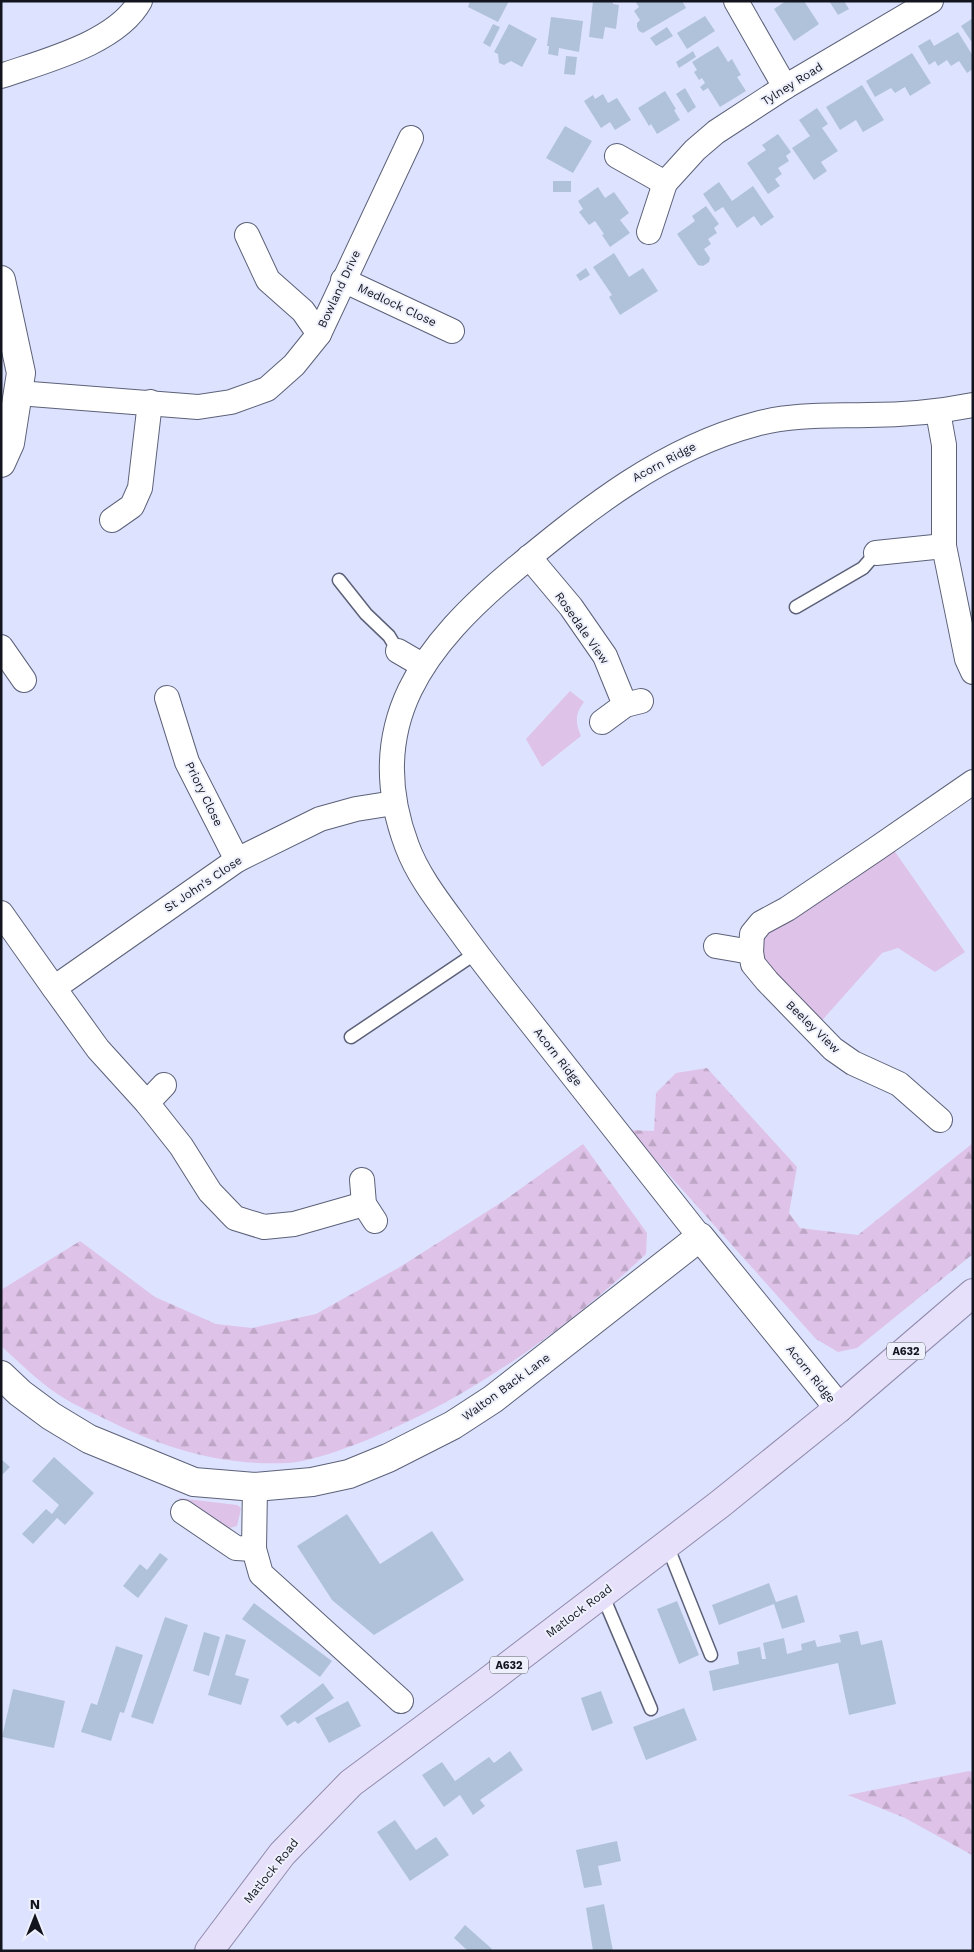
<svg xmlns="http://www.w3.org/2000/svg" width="974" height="1952" viewBox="0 0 974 1952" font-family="'Work Sans',sans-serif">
	<defs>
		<pattern id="forest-firs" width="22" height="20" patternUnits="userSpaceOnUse" patternTransform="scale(1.25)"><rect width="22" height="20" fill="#dec2e7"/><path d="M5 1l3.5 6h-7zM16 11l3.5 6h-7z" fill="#bea6c6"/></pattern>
	</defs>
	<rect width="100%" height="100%" fill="#dde3ff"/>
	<g fill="#dec2e7">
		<path d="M570,691L584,702C575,714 575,722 581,736L542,767L526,739Z"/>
		<path d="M891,846L965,952L935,972L898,948L882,953L817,1026L769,974L758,949L770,925Z"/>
		<path d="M178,1498L237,1505L241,1508L237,1526L219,1531Z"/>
	</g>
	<g fill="url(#forest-firs)">
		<path d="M707,1068L797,1167L789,1213L800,1228L858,1235L973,1143V1254L857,1348L838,1352L816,1339L629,1130L654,1131L656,1093L676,1073Z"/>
		<path d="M583,1144L647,1233L646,1254C566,1329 476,1394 374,1437C350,1447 314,1461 288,1463C220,1466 163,1448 103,1418C87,1410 70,1403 56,1393C37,1380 19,1362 1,1346V1290L80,1241L155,1297L216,1324L252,1328L316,1314L400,1267L505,1200Z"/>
		<path d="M969,1771L973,1773V1858L972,1855L905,1818L848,1795Z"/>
	</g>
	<g fill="#b0c2da">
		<path d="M470,1H509L498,22L468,7Z"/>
		<path d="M593,1H613V4L619,5L616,29L605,27L603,39L589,37Z"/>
		<path d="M635,1H682L686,8L643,33L639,31L637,27V23L640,20L634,11L639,7Z"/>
		<path d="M786,1H804L819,24L794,41L774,9Z"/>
		<path d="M829,1H844L849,9L838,15Z"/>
		<path d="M705,16L715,31L687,49L677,33Z"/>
		<path d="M551,17L583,21L579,52L559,48L558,56L548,54L549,46H547Z"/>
		<path d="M973,18V40L971,41L961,26Z"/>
		<path d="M493,24L500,27L490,47L483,43Z"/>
		<path d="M509,24L537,39L522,67L511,61L504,65L499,63L498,54L494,52Z"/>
		<path d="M667,27L673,36L656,46L650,38Z"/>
		<path d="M958,32L973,56V69L967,73L959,61L951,66L947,60L938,66L935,61L929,65L918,46L930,39L934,46Z"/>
		<path d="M718,46L728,62L732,59L741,75L737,77L746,91L720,107L708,88L703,91L700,87L705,83L702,78L699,80L694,72L697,70L692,62Z"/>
		<path d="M693,51L696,57L679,68L676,62Z"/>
		<path d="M912,53L931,83L910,96L905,87L895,93L891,88L875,97L866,81Z"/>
		<path d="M566,56L577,57L575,75L564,74Z"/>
		<path d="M862,85L884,120L863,132L856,120L840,130L826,107Z"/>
		<path d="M685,88L696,107L688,113L676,94Z"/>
		<path d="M665,91L676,109L674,110L680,120L657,134L651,124L649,126L638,108Z"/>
		<path d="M603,94L608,103L617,98L631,120L615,130L610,122L601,128L584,101L593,95L595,99Z"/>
		<path d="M817,108L828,124L822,128L838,151L821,162L827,171L814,180L792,148L810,136L799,120Z"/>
		<path d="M565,126L592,141L573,173L546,158Z"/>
		<path d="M778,134L791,152L786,156L789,161L778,168L782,174L775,179L780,186L768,194L747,163L766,150L762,145Z"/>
		<rect x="553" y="181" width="18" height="11"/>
		<path d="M719,182L732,201L753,186L774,217L761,226L754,216L737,228L723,207L715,212L703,194Z"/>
		<path d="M598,187L605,198L614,192L629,213L620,220L630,233L610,247L602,235L604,234L595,221L589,225L579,212L583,209L578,201Z"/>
		<path d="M706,206L719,224L714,228L717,233L708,239L711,244L704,249L710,258L709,262L703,266L698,265L677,234L695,221L692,216Z"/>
		<path d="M614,253L629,277L643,268L658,291L620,315L609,297L612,295L593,267Z"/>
		<path d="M586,268L590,275L580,281L576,275Z"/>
		<path d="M54,1457L94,1493L65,1525L57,1518L33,1544L22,1534L46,1509L52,1514L59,1505L32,1481Z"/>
		<path d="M1,1459L10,1467L1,1476Z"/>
		<path d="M347,1514L380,1564L432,1531L464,1580L374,1635L332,1600L297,1546Z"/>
		<path d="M160,1553L168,1559L138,1598L123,1586L140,1564L147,1570Z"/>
		<path d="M769,1583L776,1602L797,1595L805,1622L782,1629L774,1604L719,1625L712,1605Z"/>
		<path d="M677,1601L699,1655L679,1664L657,1609Z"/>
		<path d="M254,1603L332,1661L320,1677L242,1619Z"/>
		<path d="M165,1617L188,1625L153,1724L131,1717Z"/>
		<path d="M858,1631L861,1645L882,1640L896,1704L849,1715L838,1663L713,1691L709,1671L739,1664L737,1652L760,1647L762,1659H766L763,1643L784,1638L787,1654L802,1650L801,1644L815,1640L817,1647L841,1642L839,1635Z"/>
		<path d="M204,1632L220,1637L209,1676L193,1671Z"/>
		<path d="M226,1634L246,1640L235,1675L249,1679L241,1705L208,1695Z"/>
		<path d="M116,1646L143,1655L124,1713L120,1712L111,1741L81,1732L91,1703L97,1705Z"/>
		<path d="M323,1683L334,1698L298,1724L295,1721L287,1726L280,1716Z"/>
		<path d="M13,1689L65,1701L54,1748L2,1737Z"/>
		<path d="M601,1691L613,1723L592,1731L581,1698Z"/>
		<path d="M348,1701L361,1726L329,1743L315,1718Z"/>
		<path d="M684,1708L697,1740L646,1760L633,1727Z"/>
		<path d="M510,1751L523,1770L480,1800L485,1806L473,1815L460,1795L444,1807L422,1775L442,1762L455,1781L489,1757L494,1763Z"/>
		<path d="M395,1820L416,1850L436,1837L449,1855L410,1881L377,1832Z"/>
		<path d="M617,1841L621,1861L598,1866L602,1885L584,1888L576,1850Z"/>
		<path d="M604,1904L613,1951H593L586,1908Z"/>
		<path d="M465,1925L492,1949L490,1951H468L454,1938Z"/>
	</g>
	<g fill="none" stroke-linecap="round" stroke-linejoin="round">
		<g stroke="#5c6178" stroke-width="15">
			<g id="lane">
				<path d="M339,580L366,614L389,636L398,651"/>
				<path d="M796,607L863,568L876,553"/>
				<path d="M351,1037L476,953"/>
				<path d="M667,1545L711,1655"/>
				<path d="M602,1594L651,1709"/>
			</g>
		</g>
		<g stroke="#5c6178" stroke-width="26">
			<g id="street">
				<path d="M736,1L785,87"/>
				<path d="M1,76C44,61 117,43 140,1"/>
				<path d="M617,156L665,183"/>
				<path d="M649,232L665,183L695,150L716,132L785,87L931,1"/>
				<path d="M247,235L268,280L303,311L319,334"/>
				<path d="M343,280L452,331"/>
				<path d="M18,393L198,407L231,402L267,389L294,365L319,334L411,138"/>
				<path d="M938,412L944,445V546L967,659L973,672"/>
				<path d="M112,520L132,506L140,488L150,402"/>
				<path d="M876,553L944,546"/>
				<path d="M529,557L571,607L605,656L625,705"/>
				<path d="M1,647L24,680"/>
				<path d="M398,651L422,665"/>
				<path d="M167,698L187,762L237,860"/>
				<path d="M602,722L625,705L641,701"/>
				<path d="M1,913L54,988"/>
				<path d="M716,946L751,952"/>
				<path d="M147,1103L164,1085"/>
				<path d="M940,1120L899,1084L853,1063L833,1049L767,981L753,964L751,952L752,934L761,923L787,909L876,849L973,782"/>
				<path d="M362,1180L364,1204L375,1221"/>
				<path d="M364,1204L294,1224L264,1227L235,1218L210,1192L181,1146L147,1103L98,1049L54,988L237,860L320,819L356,809L394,803"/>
				<path d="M700,1237C641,1162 582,1088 524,1014C499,983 475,952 452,920C435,897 417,873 407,846C361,724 425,644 515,569C589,508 662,449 756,424C793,414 830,416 868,415C904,415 938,412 973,405"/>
				<path d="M255,1487L254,1549L261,1574L401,1701"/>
				<path d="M183,1512L236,1548L254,1549"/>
			</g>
		</g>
		<g stroke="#5c6178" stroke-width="30">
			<g id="secondary">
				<path d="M1,280L21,373L10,443L1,463"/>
				<path d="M1,1375L20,1393L51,1416L89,1439L194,1482L255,1487L312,1482L349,1474L388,1458L453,1425L493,1399L700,1237L839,1408"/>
			</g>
		</g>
		<g stroke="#928bac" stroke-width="30">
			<path id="primary" d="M209,1951L282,1854L351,1783L483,1685L720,1504L839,1408L973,1293"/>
		</g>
		<use href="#lane" stroke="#fff" stroke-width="12"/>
		<use href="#street" stroke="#fff" stroke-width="24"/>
		<use href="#secondary" stroke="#fff" stroke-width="28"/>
		<use href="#primary" stroke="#e6e0fb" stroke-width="28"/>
	</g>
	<g text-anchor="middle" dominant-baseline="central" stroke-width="4" stroke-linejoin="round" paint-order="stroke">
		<g fill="#eef1fc" stroke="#555761" stroke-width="1">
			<rect x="887" y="1342.5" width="38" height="17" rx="4"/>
			<rect x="490" y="1656.5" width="38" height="17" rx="4"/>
		</g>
		<g font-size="11" font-weight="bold" fill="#13151e">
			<text x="906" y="1351">A632</text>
			<text x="509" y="1665">A632</text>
		</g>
		<g font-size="12" fill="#13151e" stroke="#eef1fc">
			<text transform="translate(792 84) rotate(-32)">Tylney Road</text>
			<text transform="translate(339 289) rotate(-65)">Bowland Drive</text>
			<text transform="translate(397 305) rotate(25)">Medlock Close</text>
			<text transform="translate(664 462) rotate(-28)">Acorn Ridge</text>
			<text transform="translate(582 628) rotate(55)">Rosedale View</text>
			<text transform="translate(204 794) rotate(64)">Priory Close</text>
			<text transform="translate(203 884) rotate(-34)">St John's Close</text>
			<text transform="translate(813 1027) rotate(44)">Beeley View</text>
			<text transform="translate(558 1057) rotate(52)">Acorn Ridge</text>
			<text transform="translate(811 1374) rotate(51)">Acorn Ridge</text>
			<text transform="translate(506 1387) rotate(-36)">Walton Back Lane</text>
			<text transform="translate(579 1611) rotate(-37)">Matlock Road</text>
			<text transform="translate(271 1871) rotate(-51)">Matlock Road</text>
		</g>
	</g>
	<rect width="974" height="1952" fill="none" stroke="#13151e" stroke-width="5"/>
	<g transform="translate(35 1917)" stroke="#eef1fc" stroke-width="4" paint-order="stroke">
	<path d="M0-4L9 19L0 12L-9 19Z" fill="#13151e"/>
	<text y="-8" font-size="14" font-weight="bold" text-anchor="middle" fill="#13151e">N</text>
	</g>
</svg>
